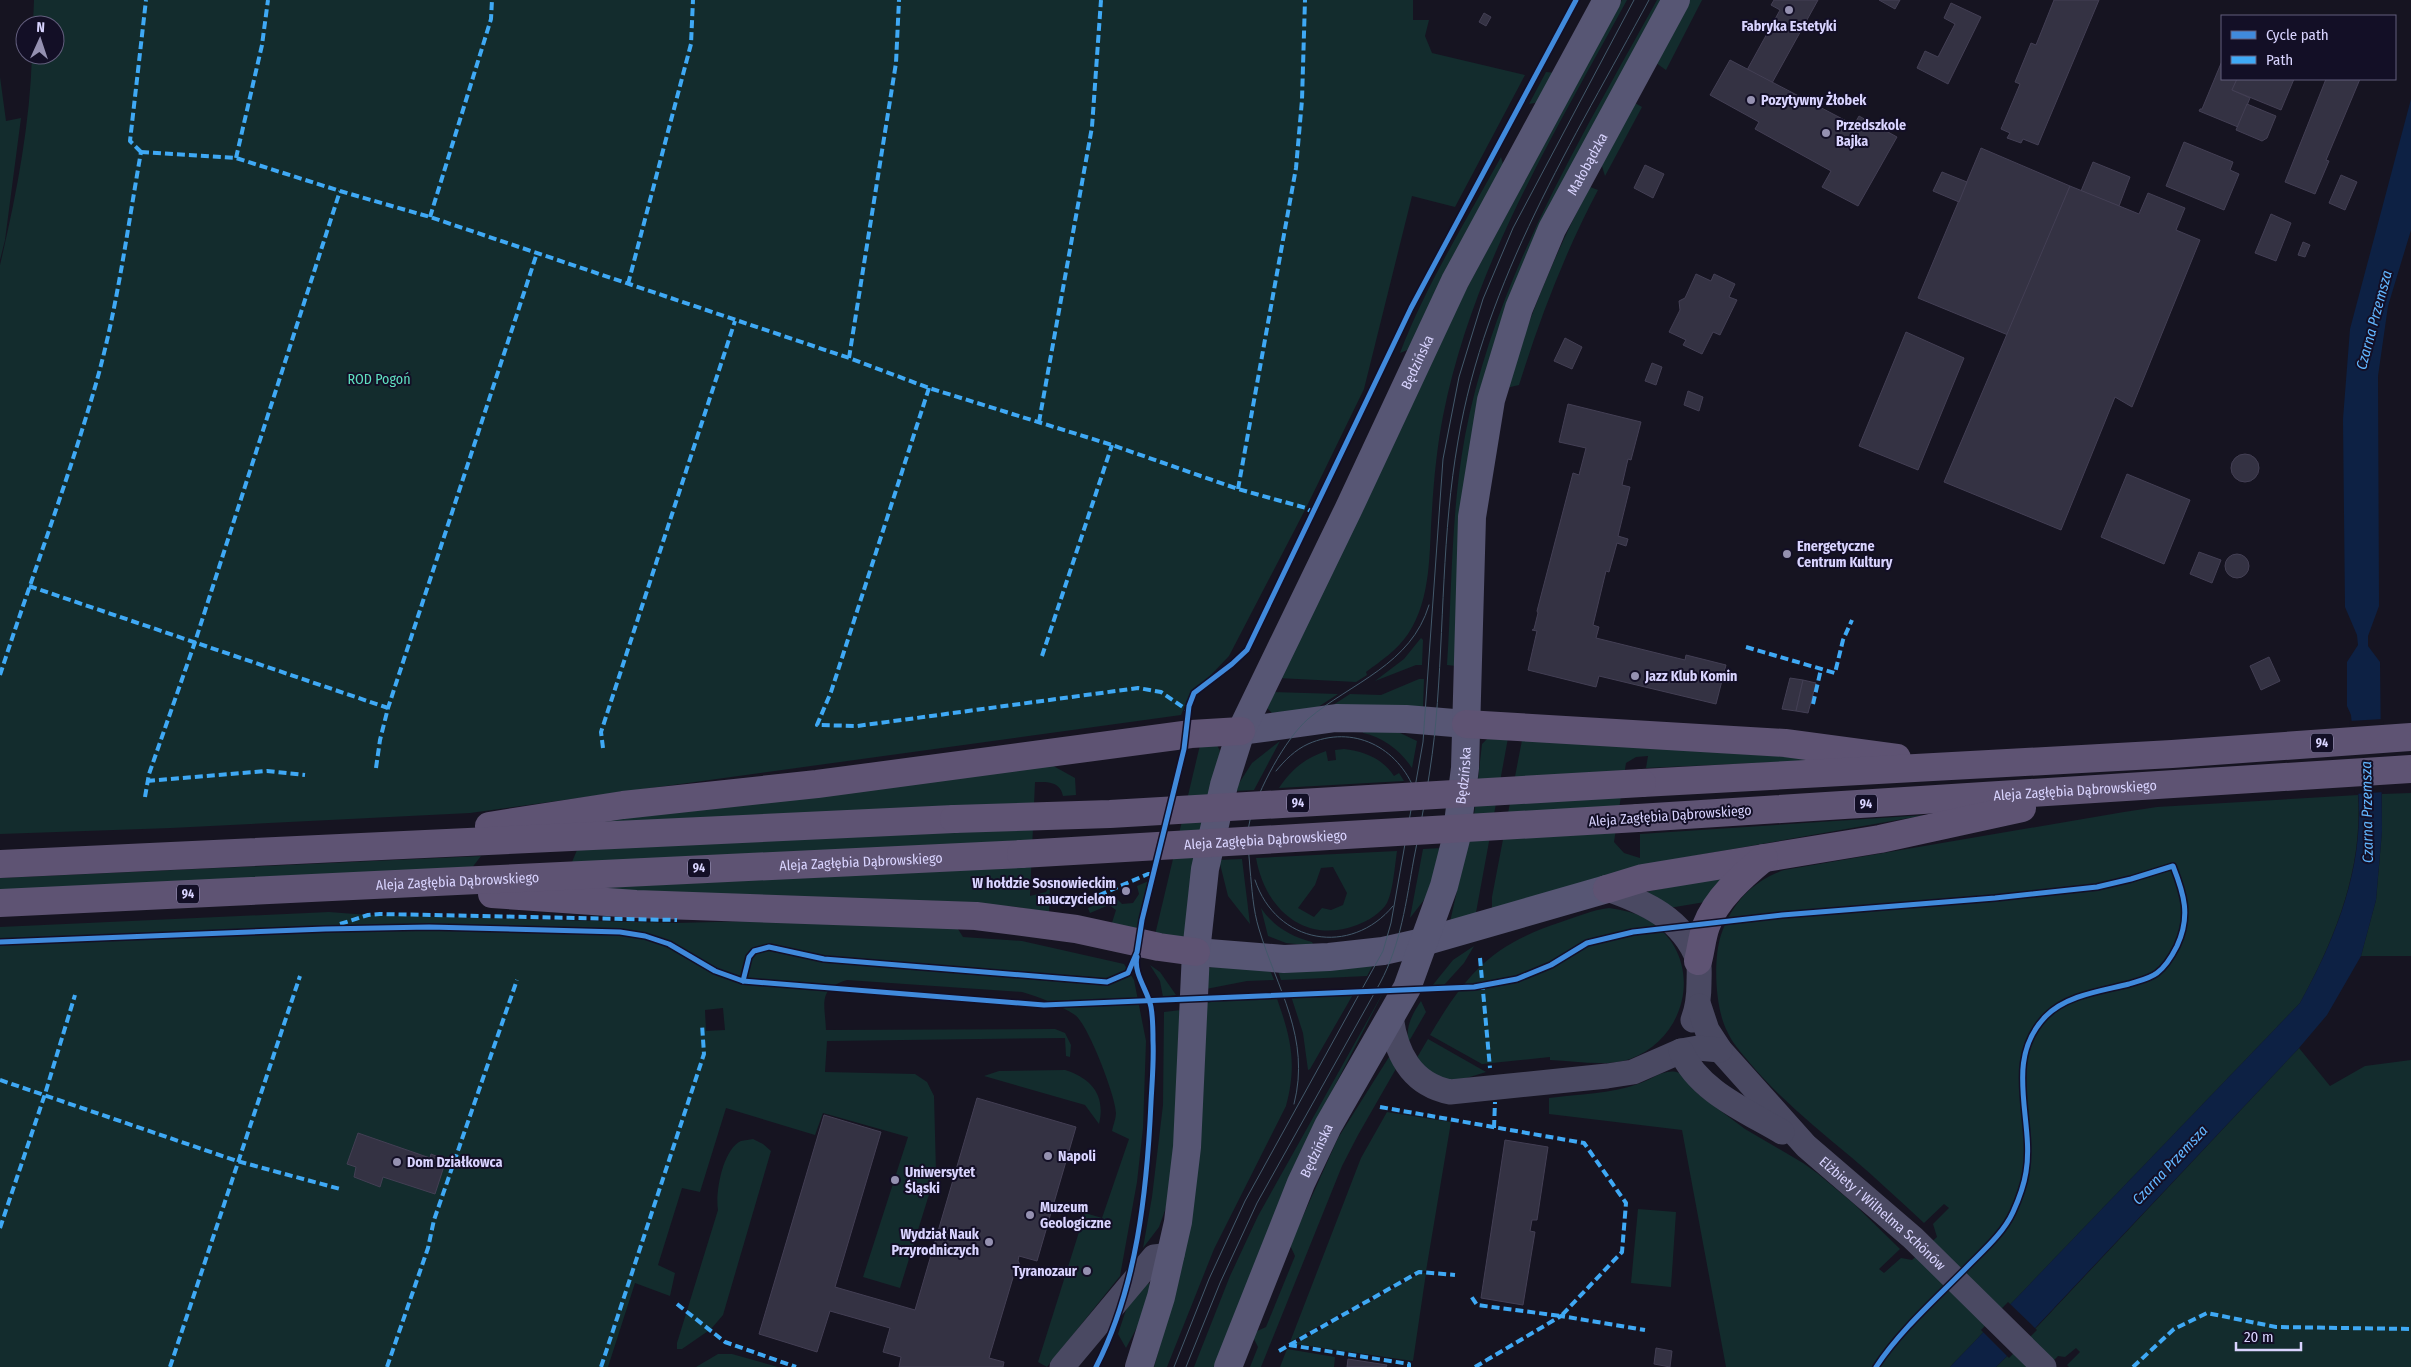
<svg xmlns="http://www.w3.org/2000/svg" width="2411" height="1367" viewBox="0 0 2411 1367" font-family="'Fira Sans Condensed',sans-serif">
	<rect width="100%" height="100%" fill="#161421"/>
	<g fill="#132c2d" fill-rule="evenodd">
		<path d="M34,0H1413V20H1429L1425,36L1432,53L1525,75L1455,207L1412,196L1364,389L1306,508L1229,656L1187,700L1181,715L470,813L171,828L0,834V265C16,197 30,125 32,55H55V25H33Z"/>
		<path d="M1622,0H1627C1554,134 1473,265 1443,416C1437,447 1434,478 1432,510C1429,551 1432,598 1408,634C1397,650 1381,661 1366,672L1367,675L1356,682L1278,678L1452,316Z"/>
		<path d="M1657,0H1662L1475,416L1461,504L1456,666L1447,665C1452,590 1451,511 1465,436C1495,278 1580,140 1657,0Z"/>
		<path d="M1690,0H1702L1666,70L1656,63Z"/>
		<path d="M1546,72L1556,73L1540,102L1529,104Z"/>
		<path d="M0,77L6,121L21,118L5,240L0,260Z"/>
		<path d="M1635,103L1642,107L1605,176L1601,163Z"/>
		<path d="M1501,157L1504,168L1410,349L1400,353C1426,285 1466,221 1501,157Z"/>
		<path d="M1590,187L1598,190C1565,252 1540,318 1519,385L1506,388C1529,318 1555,252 1590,187Z"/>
		<path d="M1421,638L1423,640L1422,665H1416L1375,681L1404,659Z"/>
		<path d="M1419,679H1424L1423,707H1330L1350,694L1381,695Z"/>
		<path d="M1273,692L1338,694L1315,709L1272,713L1267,708Z"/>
		<path d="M1363,729L1398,732L1417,741L1412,768C1401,751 1383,737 1363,733Z"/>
		<path d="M1488,738H1508L1475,918L1450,922L1474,815L1482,744Z"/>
		<path d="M1522,740L1812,756L1827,760L1646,768L1648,756L1636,757L1626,763L1614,842L1624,853L1640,858V834L1926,815L1642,865L1492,911V897Z"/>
		<path d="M1280,741L1254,790L1234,791L1252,763Z"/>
		<path d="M1200,745H1217L1220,751L1185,932L1183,938L1155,935Z"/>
		<path d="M1344,749C1364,751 1383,759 1394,776L1399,773L1404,781L1279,788C1291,770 1305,758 1326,751L1328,761L1336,760L1335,750Z"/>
		<path d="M1048,763L1075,778L1076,795L1063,796C1060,781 1047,782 1035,782L1030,896L1046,892L1050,886L1049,913L1017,907L933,901L588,893L572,862L577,850L596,822Z"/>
		<path d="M2411,793V956H2361L2376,900L2382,831V794Z"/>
		<path d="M2358,795C2363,870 2335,939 2300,1003L1950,1367H1726L1682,1130L1549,1114V1098C1578,1094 1611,1094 1638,1084C1651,1080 1666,1067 1679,1073L1698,1094L1745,1129L1803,1163L1817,1173L1854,1204L1900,1249L1879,1269L1884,1273L1901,1258L1912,1260L1937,1237L1933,1224L1949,1208L1944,1204L1924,1223C1900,1201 1876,1178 1851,1157C1815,1127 1779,1098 1749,1062C1741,1052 1732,1043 1727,1031C1715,1008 1713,959 1721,935C1732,903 1752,881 1784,870L2124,812L2157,807Z"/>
		<path d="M1442,848L1427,896L1410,918L1423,849Z"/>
		<path d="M1397,851C1395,865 1393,891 1387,903C1381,913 1368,921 1357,925C1305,945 1265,909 1256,858ZM1333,867L1347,893L1343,905L1331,910L1322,908L1314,917L1298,908L1315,885L1321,868Z"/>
		<path d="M481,856L471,869L0,890V878Z"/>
		<path d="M1242,859L1250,924L1228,896L1219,860Z"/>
		<path d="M1734,874L1711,901L1669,908L1641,893Z"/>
		<path d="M1151,880L1138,931L1111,926L1116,910L1109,905L1090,913L1088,908L1114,896L1122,904L1133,903L1139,894L1137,886Z"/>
		<path d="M1261,908C1273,926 1291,937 1312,942L1314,946L1286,943L1268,936Z"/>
		<path d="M1609,908C1621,910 1634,912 1645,918C1705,952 1692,1036 1630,1059C1606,1067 1576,1061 1550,1060V1057L1482,1064L1430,1035C1467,973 1491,945 1561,922C1576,917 1592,910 1609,908Z"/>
		<path d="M329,912L368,915L675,923L792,920L956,926L963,937L1022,941L1124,964L1134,980L1146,1041L1143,1128L1137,1182L1120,1276L1047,1367L1038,1362L1085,1213L1102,1218L1129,1139L1112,1131C1113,1125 1116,1119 1116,1113C1116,1097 1088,1024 1075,1015C1060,1005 1039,997 1022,992L847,980C817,989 825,1004 826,1030L1055,1029L1065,1033L1071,1045L1070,1057L1066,1056L1065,1038L827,1041L825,1072L915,1074L927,1082L934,1096L936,1172L900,1288L863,1277L908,1137L823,1113L815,1135L726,1108L700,1192L682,1188L658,1265L675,1273L670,1296L635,1283L608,1367H0V927ZM723,1008L725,1030L706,1031L705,1010Z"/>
		<path d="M1474,946L1464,963L1444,985L1432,986L1453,960Z"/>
		<path d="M1150,965L1160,972L1176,995L1163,997L1160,981Z"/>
		<path d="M1373,965L1367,976L1281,980L1278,971Z"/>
		<path d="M1211,967L1270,970L1274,980L1247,981L1206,989L1208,969Z"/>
		<path d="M1385,989L1330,1095L1216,1367H1194L1230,1276L1258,1216Z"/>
		<path d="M1355,991L1310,1069L1308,1070L1303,1033L1290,993Z"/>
		<path d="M1275,993C1290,1035 1298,1062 1286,1106L1214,1249L1167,1367H1154L1180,1274L1200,1151L1206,1003L1247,994Z"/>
		<path d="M1421,1001L1426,1012L1408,1043C1406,1026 1411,1016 1421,1001Z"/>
		<path d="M1181,1010L1179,1105L1168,1202L1159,1227L1143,1248L1152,1197L1163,1105L1164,1012Z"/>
		<path d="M1428,1039L1486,1072C1444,1085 1450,1086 1415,1061Z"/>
		<path d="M2299,1048L2330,1086L2365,1066L2411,1060V1367H2069L2067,1365L2080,1352L2076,1348L2065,1357L2058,1356L2047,1367H1996L2038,1326Z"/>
		<path d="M1389,1057L1397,1067L1358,1135L1342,1166L1261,1367H1250L1258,1347L1253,1337L1255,1332L1266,1327L1295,1256L1290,1245L1338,1138Z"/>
		<path d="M1065,1070C1091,1078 1106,1095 1099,1124L1085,1105L984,1076L999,1071Z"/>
		<path d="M1387,1112L1451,1122L1426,1271L1417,1272L1290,1342L1361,1158Z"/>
		<path d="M753,1139L763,1144L771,1151L723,1315L711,1329L682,1349H677V1343L718,1210C715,1192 723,1149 741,1141C744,1140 750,1140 753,1139Z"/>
		<path d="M1638,1209L1676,1212L1671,1287L1631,1283Z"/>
		<path d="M1420,1273H1426L1413,1361L1295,1344Z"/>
		<path d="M1148,1282L1152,1290L1144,1314L1126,1348L1118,1334L1130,1298Z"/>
		<path d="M1287,1349L1335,1357L1334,1367H1280Z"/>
		<path d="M718,1354H732L778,1367H696Z"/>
	</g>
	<path fill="#0d2144" d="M2411,99V230L2388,306L2378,376L2379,606L2368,636V646L2380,662L2382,831L2376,900L2361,956L2327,1015L2299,1048L2037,1326L1996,1367H1950L2300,1003C2332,945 2359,881 2359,813C2359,781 2354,747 2351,715L2347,706V662L2358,645L2357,635L2345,607L2343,419L2350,329Z"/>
	<g fill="#161421">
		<path d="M2383,719L2384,792L2355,794L2349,721Z"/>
		<path d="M2008,1302L2037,1330L2009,1358L1981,1330Z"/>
	</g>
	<g fill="#343243" stroke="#433f54">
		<path d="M1774,0H1818L1772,83L1747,70L1780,10L1771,5Z"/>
		<path d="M1879,0H1900L1895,9Z"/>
		<path d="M2054,0H2099L2038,145L2023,139L2021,143L2007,138L2010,133L2001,129L2020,84L2015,82L2031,43L2036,45Z"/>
		<path d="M1951,3L1981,17L1948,84L1917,68L1925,51L1938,57L1955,24L1944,18Z"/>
		<path d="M1484,13L1491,17L1486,26L1479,22Z"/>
		<path d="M1730,60L1854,125L1859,116L1897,137L1858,206L1822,187L1831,171L1755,129L1759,122L1710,95Z"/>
		<path d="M2222,61V79H2237L2232,90L2250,98L2238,127L2199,111L2200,109H2202Z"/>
		<path d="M2237,79H2294L2281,110L2232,90Z"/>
		<path d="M2326,79H2360L2326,160L2329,161L2315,194L2285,182Z"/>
		<path d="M2247,104L2276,116L2267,138L2262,141L2236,130Z"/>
		<path d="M2184,142L2233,162L2230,170L2239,174L2224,210L2166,186Z"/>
		<path d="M1981,148L2070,186L2008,335L1918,298Z"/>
		<path d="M2093,162L2130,177L2119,206L2081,191Z"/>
		<path d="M1645,165L1664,174L1653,198L1634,188Z"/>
		<path d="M1942,172L1967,182L1959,202L1933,191Z"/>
		<path d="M2341,175L2357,182L2345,210L2329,203Z"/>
		<path d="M2070,186L2139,214L2148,193L2185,208L2176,230L2200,240L2132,407L2115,397L2061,530L1944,482Z"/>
		<path d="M2271,214L2291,223L2276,261L2255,253Z"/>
		<path d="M2303,242L2310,245L2305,257L2298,255Z"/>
		<path d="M1696,274L1711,281L1714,274L1735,284L1729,297L1737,300L1720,335L1713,332L1702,354L1683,345L1686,340L1669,332L1680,310L1679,301L1685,298Z"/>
		<path d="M1906,332L1964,358L1918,470L1859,446Z"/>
		<path d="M1565,338L1582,347L1572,369L1554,361Z"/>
		<path d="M1652,363L1662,367L1656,385L1645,381Z"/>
		<path d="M1688,391L1703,397L1699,411L1684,405Z"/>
		<path d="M1568,404L1641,422L1631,460L1628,459L1622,485L1630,487L1618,536L1628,539L1626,546L1617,543L1609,572L1606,571L1593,625L1599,627L1596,638L1685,660L1686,655L1726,665L1716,704L1599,676L1596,687L1528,670L1537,631L1532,630L1534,629L1538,613L1537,611L1573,473L1579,475L1586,448L1559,442Z"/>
		<circle cx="2245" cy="468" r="14"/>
		<path d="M2127,474L2190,500L2164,564L2101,537Z"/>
		<path d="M2199,552L2221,560L2212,583L2190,574Z"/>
		<circle cx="2237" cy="566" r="12"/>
		<path d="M2269,657L2280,681L2261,690L2250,666Z"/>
		<path d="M1790,678L1803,680L1796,711L1782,709Z"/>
		<path d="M1803,680L1816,683L1808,713L1796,711Z"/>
		<path d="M977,1098L1076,1127L1037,1261L1019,1256L1018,1261L1021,1267L1015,1271L989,1358L1004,1362L1003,1367H899L901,1357L883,1352L890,1328L830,1311L817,1352L759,1334L824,1115L881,1132L835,1287L915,1310Z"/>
		<path d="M358,1133L430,1158L431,1154L446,1160L435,1194L383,1177L380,1187L354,1177L356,1167L347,1164Z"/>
		<path d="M1505,1140L1548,1147L1537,1220H1532L1530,1231L1535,1232L1523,1305L1481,1298Z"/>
		<path d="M1656,1348L1672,1351L1670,1367L1654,1364Z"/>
		<path d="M1348,1359L1387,1365L1386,1367H1347Z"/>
	</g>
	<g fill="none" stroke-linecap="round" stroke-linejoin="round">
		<g stroke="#4a4962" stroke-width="25">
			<path d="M1607,889C1645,902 1683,919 1698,960C1700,966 1699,976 1699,983C1699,997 1698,1007 1693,1020"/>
			<path id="s1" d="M1699,1006L1707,1030L1720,1050L1806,1146L1913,1238L2044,1367"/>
			<path d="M1391,1017C1396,1053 1411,1084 1450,1092L1607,1076L1633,1072L1681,1051L1698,1048L1720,1050"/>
			<path d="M1681,1051C1698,1091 1747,1111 1782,1132"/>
			<path d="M1062,1367L1154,1257L1172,1255"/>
		</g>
		<g stroke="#575674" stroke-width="28">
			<path d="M1241,731L1336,718L1406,719L1466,724"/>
			<path d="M1196,952L1284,959L1329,957L1383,951L1423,942L1607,889"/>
			<path id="s2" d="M1139,1367L1161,1297L1178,1222L1187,1147L1196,952L1205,869L1224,785L1241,731L1348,510L1455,281L1607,0"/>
			<path id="s3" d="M1228,1367L1301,1183L1328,1126L1407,988L1444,886L1456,839L1465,768L1472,517L1491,400L1519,308L1552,229L1676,0"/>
		</g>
		<g stroke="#5e5373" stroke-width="28">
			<path d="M1466,724L1785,743L1897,758"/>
			<path d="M1642,783L2172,754L2411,737"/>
			<path id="s4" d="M1638,818L2411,769"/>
			<path d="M489,826L623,805L817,784L1191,734L1241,731"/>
			<path d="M0,864L954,819"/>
			<path d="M1607,889L1643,878L1880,839L2022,808"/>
			<path d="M492,894L636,904L976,916L1076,929L1159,947L1196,952"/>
			<path id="s5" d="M0,903L1021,854"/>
			<path d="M1698,961C1701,950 1702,937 1706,926C1716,899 1742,876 1764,858"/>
		</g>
		<g stroke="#43596b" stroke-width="1">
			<path d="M1276,771C1285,760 1295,750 1308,744C1353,724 1398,747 1415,791"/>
			<path d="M1255,880C1276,944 1351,957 1393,906"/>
			<path d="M1294,1104C1311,1038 1277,989 1259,929C1253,910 1252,889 1250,869C1249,853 1246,836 1250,820C1258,790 1285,739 1308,719C1352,682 1411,665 1429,605"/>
			<path d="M1174,1367L1209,1279L1245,1201L1383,951L1391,923L1423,742L1443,459L1459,377L1483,299L1513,228L1634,0"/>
			<path d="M1186,1367L1220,1283L1257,1203L1380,983C1401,944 1406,902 1414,858C1423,813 1432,766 1436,720C1444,627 1442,532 1458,441C1485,280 1573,141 1649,0"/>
		</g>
		<g stroke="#5e5373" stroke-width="28">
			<path d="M954,819L1110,814L1642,783"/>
			<path id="s6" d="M1021,854L1638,818"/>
		</g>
		<g stroke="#3fa9f5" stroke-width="4" stroke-dasharray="8 4" stroke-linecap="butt">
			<path d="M141,152L236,158L340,191L430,217L849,358L929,388L1112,445L1238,489L1306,508L1315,514"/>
			<path d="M141,152L130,141L146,0"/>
			<path d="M236,158L262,45L268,0"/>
			<path d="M430,217L491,19L492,0"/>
			<path d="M628,284L691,44L693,0"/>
			<path d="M849,358L896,63L899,0"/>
			<path d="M929,388L831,692L817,725L857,726L1138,688L1161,692L1190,712"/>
			<path d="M1039,422L1092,127L1101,0"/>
			<path d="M1238,489L1296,168L1302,100L1305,0"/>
			<path d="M29,586L388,708"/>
			<path d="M1746,647L1835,673L1843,640L1852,620"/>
			<path d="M1042,656L1112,445"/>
			<path d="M0,675C31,579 67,484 95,387C117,311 127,231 141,152"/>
			<path d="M1813,704L1821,669"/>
			<path d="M603,748L601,732L735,321"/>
			<path d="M376,768L380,740L388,708L537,253"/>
			<path d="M147,781L267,771L305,775"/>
			<path d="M145,797L149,774L195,642L340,191"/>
			<path d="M1088,900L1148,874H1156"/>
			<path d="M340,924L368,915L380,914L677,920"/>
			<path d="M1480,958L1490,1068"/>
			<path d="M0,1080L237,1161L340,1189"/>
			<path d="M1380,1107L1584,1143L1626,1203L1622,1252L1561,1316L1477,1305L1471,1296"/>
			<path d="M1494,1128L1495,1102"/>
			<path d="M0,1228L45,1094L75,995"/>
			<path d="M677,1304L725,1342L796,1367"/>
			<path d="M1289,1345L1409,1364V1367"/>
			<path d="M1279,1351L1419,1272L1455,1275"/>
			<path d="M170,1367L300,976"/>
			<path d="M387,1367L428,1248L434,1220L517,980"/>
			<path d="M601,1367L704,1054L702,1024"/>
			<path d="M1475,1367L1561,1316L1645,1330"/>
			<path d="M2133,1367L2174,1329L2207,1313L2276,1327L2411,1329"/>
		</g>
		<g stroke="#130f26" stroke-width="8">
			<g id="cycleway">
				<path d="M0,942L325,929L429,927L620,932L645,936L669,944L715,971L743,981L1044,1005L1474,987L1517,979L1551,965L1587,943L1633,932L1782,915L1995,898L2097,887L2131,879L2173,866C2184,894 2191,916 2177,946C2173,954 2165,967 2157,973C2149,979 2138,981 2129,984C2101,991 2067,995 2046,1016C2002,1061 2035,1120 2026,1172C2024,1185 2018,1201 2013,1212C2004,1232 1985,1249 1970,1264C1938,1297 1901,1329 1876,1367"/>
				<path d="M743,981L749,957L754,951L769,947L824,959L1107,982L1128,973L1137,952L1142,920L1184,749L1189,706L1194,693L1232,664L1247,650L1411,308L1576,0"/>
				<path d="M1096,1367C1137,1287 1147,1191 1151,1102C1152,1082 1154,1061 1153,1041C1153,1030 1153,1018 1151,1007C1148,991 1133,973 1137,957"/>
			</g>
		</g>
		<use href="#cycleway" stroke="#408adc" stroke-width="5"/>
	</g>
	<g fill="#9591b1" stroke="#130f26" stroke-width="2">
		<circle cx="1789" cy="10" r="5"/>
		<circle cx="1751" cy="100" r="5"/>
		<circle cx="1826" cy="133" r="5"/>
		<circle cx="1787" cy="554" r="5"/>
		<circle cx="1635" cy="676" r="5"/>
		<circle cx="1126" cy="891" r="5"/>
		<circle cx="1048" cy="1156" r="5"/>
		<circle cx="397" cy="1162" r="5"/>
		<circle cx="895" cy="1180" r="5"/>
		<circle cx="1030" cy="1215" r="5"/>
		<circle cx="989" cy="1242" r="5"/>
		<circle cx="1087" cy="1271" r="5"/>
	</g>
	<g text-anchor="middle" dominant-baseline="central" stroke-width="4" stroke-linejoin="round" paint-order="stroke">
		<g fill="#130f26" stroke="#9e99be" stroke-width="1">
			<rect x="2311" y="733.5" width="22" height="19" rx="4"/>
			<rect x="1287" y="793.5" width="22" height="19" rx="4"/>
			<rect x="1855" y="794.5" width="22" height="19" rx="4"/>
			<rect x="688" y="858.5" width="22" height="19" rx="4"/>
			<rect x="177" y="884.5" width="22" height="19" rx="4"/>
		</g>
		<g font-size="12" font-weight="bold" fill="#d9d4ff">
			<text x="2322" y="743">94</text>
			<text x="1298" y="803">94</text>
			<text x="1866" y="804">94</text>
			<text x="699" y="868">94</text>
			<text x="188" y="894">94</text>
		</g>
		<g font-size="14" font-weight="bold" fill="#d9d4ff" stroke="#130f26" text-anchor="start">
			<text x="1789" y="26" text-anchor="middle">Fabryka Estetyki</text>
			<text x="1761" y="100">Pozytywny Żłobek</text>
			<text x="1836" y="125">Przedszkole<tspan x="1836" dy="16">Bajka</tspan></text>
			<text x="1797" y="546">Energetyczne<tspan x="1797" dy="16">Centrum Kultury</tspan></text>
			<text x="1645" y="676">Jazz Klub Komin</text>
			<text x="1116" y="883" text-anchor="end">W hołdzie Sosnowieckim<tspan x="1116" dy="16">nauczycielom</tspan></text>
			<text x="1058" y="1156">Napoli</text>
			<text x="407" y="1162">Dom Działkowca</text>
			<text x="905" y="1172">Uniwersytet<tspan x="905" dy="16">Śląski</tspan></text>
			<text x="1040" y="1207">Muzeum<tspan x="1040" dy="16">Geologiczne</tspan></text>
			<text x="979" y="1234" text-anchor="end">Wydział Nauk<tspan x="979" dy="16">Przyrodniczych</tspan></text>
			<text x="1077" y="1271" text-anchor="end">Tyranozaur</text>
		</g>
		<g font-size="14" fill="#d9d4ff" stroke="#130f26">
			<text stroke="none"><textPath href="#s3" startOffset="1274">Małobądzka</textPath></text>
			<text stroke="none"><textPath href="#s2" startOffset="1056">Będzińska</textPath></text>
			<text stroke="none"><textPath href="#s3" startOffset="641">Będzińska</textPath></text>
			<text stroke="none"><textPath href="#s4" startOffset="438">Aleja Zagłębia Dąbrowskiego</textPath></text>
			<text transform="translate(1670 816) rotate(-4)">Aleja Zagłębia Dąbrowskiego</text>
			<text stroke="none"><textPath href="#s6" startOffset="245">Aleja Zagłębia Dąbrowskiego</textPath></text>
			<text stroke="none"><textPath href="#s5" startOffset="862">Aleja Zagłębia Dąbrowskiego</textPath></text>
			<text stroke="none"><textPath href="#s5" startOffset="458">Aleja Zagłębia Dąbrowskiego</textPath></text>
			<text stroke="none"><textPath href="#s3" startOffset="234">Będzińska</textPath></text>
			<text stroke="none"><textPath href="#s1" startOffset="280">Elżbiety i Wilhelma Schönów</textPath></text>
		</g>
		<g font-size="14" fill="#5fe0c0" stroke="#130f26">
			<text x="379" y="379">ROD Pogoń</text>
		</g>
		<g font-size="15" font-style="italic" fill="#62b6ff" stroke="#130f26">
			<text transform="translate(2374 320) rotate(-75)">Czarna Przemsza</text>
			<text transform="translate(2367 812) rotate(-91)">Czarna Przemsza</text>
			<text transform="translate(2170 1165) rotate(-47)">Czarna Przemsza</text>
		</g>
	</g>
	<rect x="2221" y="15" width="175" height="65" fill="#130f26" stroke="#625e7d"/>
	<rect x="2231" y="31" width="25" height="8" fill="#408adc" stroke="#625e7d"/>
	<text x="2266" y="40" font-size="15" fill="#d9d4ff">Cycle path</text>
	<rect x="2231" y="56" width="25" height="8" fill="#3fa9f5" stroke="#625e7d"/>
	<text x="2266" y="65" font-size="15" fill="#d9d4ff">Path</text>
	<g transform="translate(40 40) rotate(3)"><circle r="24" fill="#130f26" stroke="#625e7d"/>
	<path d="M0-4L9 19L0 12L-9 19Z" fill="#9591b1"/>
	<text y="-8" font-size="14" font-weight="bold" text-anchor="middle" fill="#d9d4ff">N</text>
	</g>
	<path d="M2236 1342v8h65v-8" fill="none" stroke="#d9d4ff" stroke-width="2.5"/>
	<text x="2244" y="1342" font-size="15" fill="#d9d4ff" stroke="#130f26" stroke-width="4" paint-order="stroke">20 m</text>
</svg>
